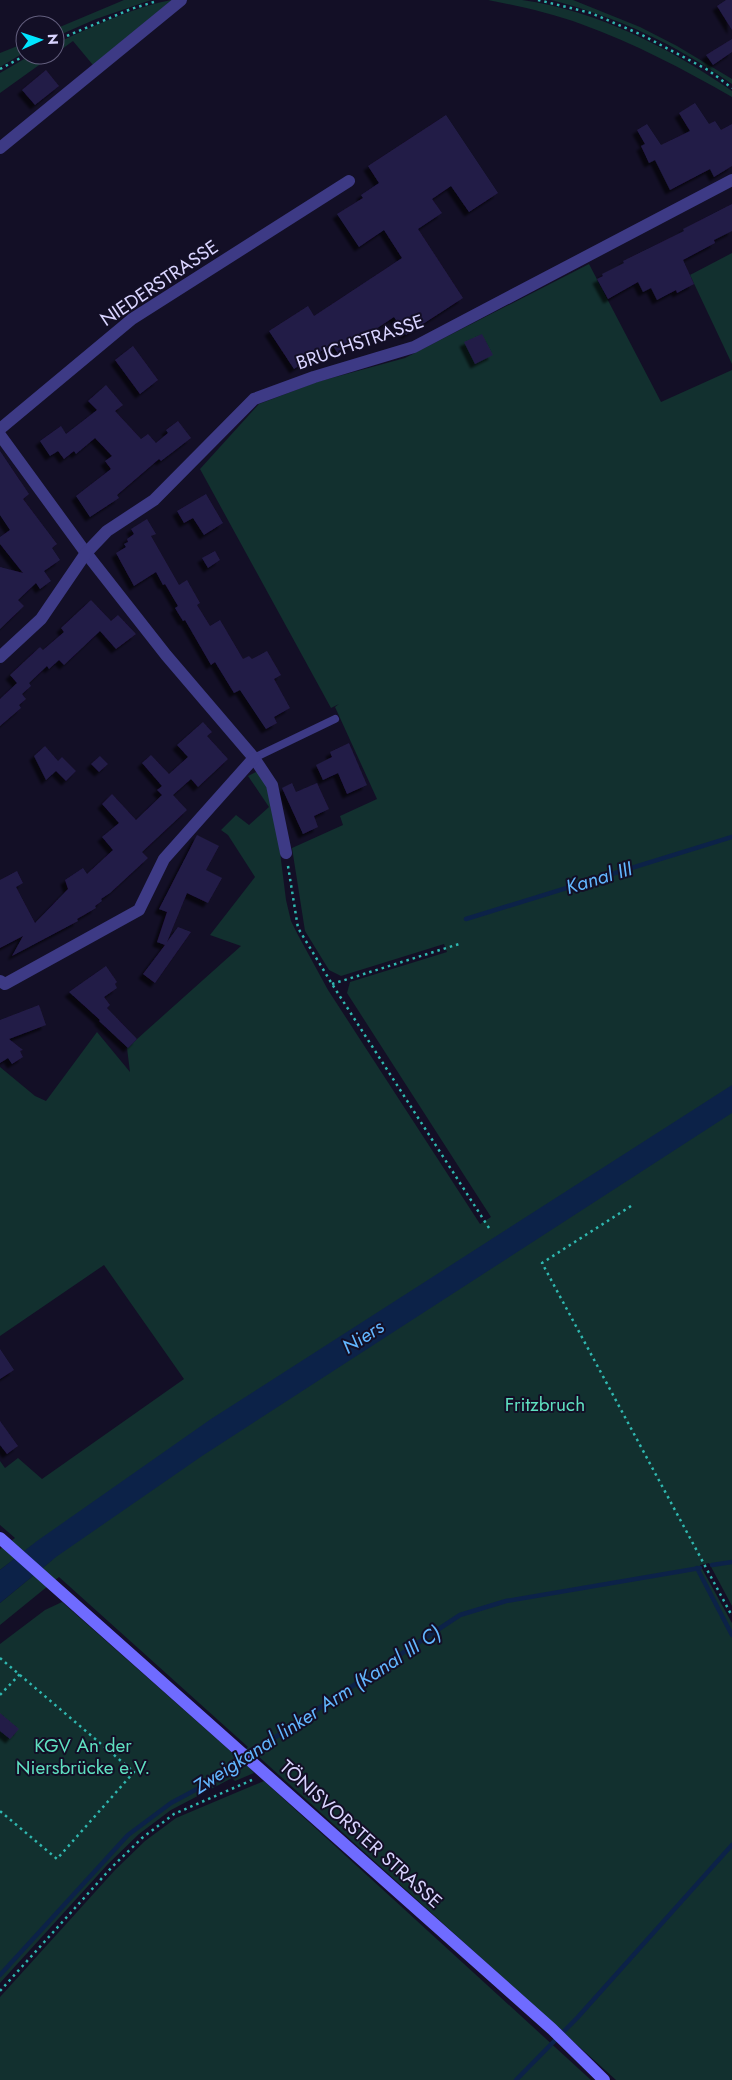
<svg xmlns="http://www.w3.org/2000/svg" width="732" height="2080" viewBox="0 0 732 2080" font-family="Jost,sans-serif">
	<defs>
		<filter id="shadow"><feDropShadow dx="-4.5" dy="4.5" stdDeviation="1" flood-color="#0009"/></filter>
	</defs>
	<rect width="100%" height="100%" fill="#130f26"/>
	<g fill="#12302f">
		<path d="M124,0H151L96,19L55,37V29Z"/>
		<path d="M172,0L93,65L73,41L55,54V44C87,29 138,5 172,0Z"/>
		<path d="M488,0C499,0 511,0 522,0C598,11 670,48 732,91V97C683,69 634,43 581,24C551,13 519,6 488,0Z"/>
		<path d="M551,0H573L640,27L677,46L732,79V84C675,44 618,17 551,0Z"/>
		<path d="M25,43V52L0,67V53Z"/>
		<path d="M31,55H53L0,93V73Z"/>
		<path d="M732,253V364L690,275Z"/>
		<path d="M589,264L661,402L732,370V1606L709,1563L700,1565L732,1623V2080H616L258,1756L247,1765L254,1773L235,1781L232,1778L171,1810L139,1834L108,1864L0,1983V1644L45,1610L62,1602L236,1756L248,1747L59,1577L0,1625V1603L52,1560L34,1544L0,1570V1549L15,1538L0,1525V1461L5,1468L18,1458L42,1479L184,1379L104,1265L0,1336V1067L35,1096L46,1101L97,1032L130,1072L127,1048L241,946L210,935L255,877L228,835L221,830L236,815L249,825L269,807L248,776L256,772L263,776L274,804L286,900L291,921L298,935L328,990L480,1224L491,1217L347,993L350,982L447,952L444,944L341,976L329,970L305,931L292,848L343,825L340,816L377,799L335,707L339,704L331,708L200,469L259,404L317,382L405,358Z"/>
		<path d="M264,1781L556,2048L591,2080H0V1997L115,1870L145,1841L176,1818Z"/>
	</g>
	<path fill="#0c2248" d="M732,1085V1113L202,1456L56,1557L0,1603V1570L37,1541L211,1419Z"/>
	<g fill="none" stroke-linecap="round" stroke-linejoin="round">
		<g stroke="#0c2248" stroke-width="4.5">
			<path d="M466,919L732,837"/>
			<path d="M712,1565L732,1562"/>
			<path d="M697,1568L732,1635"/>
			<path d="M0,1975L128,1835L171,1803L225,1774L262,1746L460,1615L506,1601L700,1568"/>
			<path d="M516,2080L578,2017L732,1845"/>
		</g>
	</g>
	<g fill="#241b47" filter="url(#shadow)">
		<path d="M726,0H732V30L717,6Z"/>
		<path d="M732,39V52L713,65L706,55Z"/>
		<path d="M46,70L59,86L35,105L22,90Z"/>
		<path d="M695,103L709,124L715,121L721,130L732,124V166L714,177L710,169L670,190L655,160L649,163L641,146L645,144L637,130L647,124L661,145L690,131L679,113Z"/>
		<path d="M446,115L498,193L469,212L451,186L432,199L442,213L418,229L463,298L406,335L394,317L338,354L332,344L294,369L269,331L308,306L314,316L402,258L384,230L359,247L337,214L363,198L361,195L379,183L368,166Z"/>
		<path d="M732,204V231L714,240L715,243L683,260L694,284L677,293L676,290L657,300L651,288L643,292L638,282L608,299L597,279L603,276L602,274L624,263L623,261L684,231L683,229Z"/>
		<path d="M482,334L493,355L475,364L464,342Z"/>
		<path d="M133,346L158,380L140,394L115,360Z"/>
		<path d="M106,385L123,405L115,411L141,439L148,434L156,443L168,433L166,430L178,421L191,438L161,461L159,459L117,495L119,498L90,517L76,496L111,469L105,461L112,456L95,438L76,454L74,451L64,459L58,451L50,456L40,441L61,426L66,434L97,410L88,401Z"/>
		<path d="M0,451L29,494L23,499L57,544L52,548L60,560L44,571L51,581L40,589L36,583L18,600L24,606L0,629V567L23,573L0,544V537L10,530L0,515Z"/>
		<path d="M206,494L223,523L204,535L193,518L184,523L177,511Z"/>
		<path d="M147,519L156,534L151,536L179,585L187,580L200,603L197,605L210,626L220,620L243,659L249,656L252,659L267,651L281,675L274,679L290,708L274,717L277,723L266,729L240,690L234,693L215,662L211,665L185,620L183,621L175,608L178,606L165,584L163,585L156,572L134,586L116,553L126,547L124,544L128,542L127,539L134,534L131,529Z"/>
		<path d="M215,551L220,560L208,568L202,558Z"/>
		<path d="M91,600L111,621L118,615L136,634L116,649L100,631L64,665L59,660L49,669L47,666L29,683L31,686L22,694L26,699L19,705L21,708L0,726V699L17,683L10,675L40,647L43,650L64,632L61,628Z"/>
		<path d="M203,722L212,732L207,736L228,759L198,787L191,779L173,795L187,810L142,852L148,858L110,893L101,899L102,901L95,906L96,908L77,919L78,921L12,956L23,936L0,948V880L17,871L23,883L16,887L35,923L68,889L65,880L83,868L87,874L113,850L102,837L119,823L102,804L112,794L136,820L162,795L157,790L162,786L142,763L151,755L169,774L188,757L177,745Z"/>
		<path d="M349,743L367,785L347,794L338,773L323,780L316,765L332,757L330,752Z"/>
		<path d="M45,746L58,761L62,757L76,771L66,781L56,771L46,780L34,756Z"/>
		<path d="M100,756L108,764L99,772L91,764Z"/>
		<path d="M292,783L296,792L317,783L329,809L314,816L318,827L303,834L282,788Z"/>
		<path d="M197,835L219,846L206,870L222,878L208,903L187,893L167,942L178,927L191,932L155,983L143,974L165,945L157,942L167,912L159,909Z"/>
		<path d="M106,966L117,982L115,984L117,988L104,997L110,1005L107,1008L137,1039L128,1048L99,1021L100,1020L69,992Z"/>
		<path d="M39,1005L46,1025L9,1039L23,1050L20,1051L23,1057L12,1064L8,1058L0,1063V1020Z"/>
		<path d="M0,1349L14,1370L0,1379Z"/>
		<path d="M0,1421L18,1446L7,1454L0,1445Z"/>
		<path d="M0,1713L19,1729L10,1739L0,1731Z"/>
	</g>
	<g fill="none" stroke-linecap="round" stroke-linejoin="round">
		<g stroke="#2fb8b0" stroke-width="2.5" stroke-dasharray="2.5 4" stroke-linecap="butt">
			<path d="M538,0L591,13L642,35L708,70L732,88"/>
			<path d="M55,41L131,9L157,1"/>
			<path d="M0,69L26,55"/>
			<path d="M288,866L298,928L332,984L489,1228"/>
			<path d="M332,984L459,944"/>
			<path d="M631,1206L542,1263L732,1616"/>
			<path d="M0,1658L134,1772L57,1859L0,1811"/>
			<path d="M0,1695L20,1674"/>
			<path d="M0,1991L112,1867L142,1838L174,1814L252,1780"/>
		</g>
		<path stroke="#3d3a85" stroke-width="8" d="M254,758L335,719"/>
		<g stroke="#3d3a85" stroke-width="12">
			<path d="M0,148L181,0"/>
			<path d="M0,429L132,319L349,181"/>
			<path d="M0,435L86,553L166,655L254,758L272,785L286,853"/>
			<path d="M0,657L41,619L86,553L107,531L154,500L254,399L314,377L414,347L732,180"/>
			<path d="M0,981L5,984L139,910L164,859L254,758"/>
		</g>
		<path stroke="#6f6bff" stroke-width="12" d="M0,1538L552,2029L604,2080"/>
	</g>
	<g text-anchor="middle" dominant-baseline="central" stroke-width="4" stroke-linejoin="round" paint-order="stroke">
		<g font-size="19" fill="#d9d4ff" stroke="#130f26">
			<text transform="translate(159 283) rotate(-34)">NIEDERSTRASSE</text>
			<text transform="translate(360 342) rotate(-19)">BRUCHSTRASSE</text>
			<text transform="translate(361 1834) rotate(42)">TÖNISVORSTER STRASSE</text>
		</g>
		<g font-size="19" fill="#5fe0c0" stroke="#130f26">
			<text x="545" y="1404">Fritzbruch</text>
			<text x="83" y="1745">KGV An der<tspan x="83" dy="22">Niersbrücke e.V.</tspan></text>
		</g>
		<g font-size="20" font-style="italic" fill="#62b6ff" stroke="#130f26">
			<text transform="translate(599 878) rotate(-17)">Kanal III</text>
			<text transform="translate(363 1337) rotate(-33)">Niers</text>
			<text transform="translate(317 1710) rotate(-33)">Zweigkanal linker Arm (Kanal III C)</text>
		</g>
	</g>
	<g transform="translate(40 40) rotate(87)"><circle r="24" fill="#130f26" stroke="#625e7d"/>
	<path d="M0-4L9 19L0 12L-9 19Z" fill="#00e5ff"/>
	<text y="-8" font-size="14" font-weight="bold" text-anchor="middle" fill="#d9d4ff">N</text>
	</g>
</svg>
